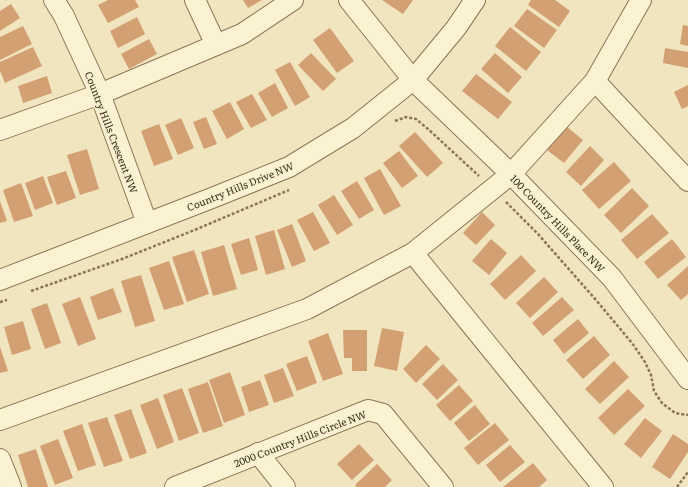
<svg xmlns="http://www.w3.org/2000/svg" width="688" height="487" viewBox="0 0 688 487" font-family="Literata,serif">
	<rect width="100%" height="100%" fill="#f1e5bf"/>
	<g fill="#d2a072">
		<path d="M108,0H135L139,7L108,23L98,5Z"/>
		<path d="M243,0H262L248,8Z"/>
		<path d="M382,0H413L403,14Z"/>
		<path d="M531,0H555L570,11L559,27L528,5Z"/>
		<path d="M11,4L20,18L0,31V11Z"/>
		<path d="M527,9L557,30L544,48L514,26Z"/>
		<path d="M137,17L145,34L118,48L110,31Z"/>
		<path d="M683,25L688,26V46L680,44Z"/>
		<path d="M23,26L32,44L0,60V37Z"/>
		<path d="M510,27L541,52L526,71L495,46Z"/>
		<path d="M330,28L354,61L337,73L313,40Z"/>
		<path d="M149,39L157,54L129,69L121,54Z"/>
		<path d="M33,47L42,66L5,83L0,71V62Z"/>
		<path d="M665,48L688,52V68L663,63Z"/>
		<path d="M311,53L336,79L323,91L298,65Z"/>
		<path d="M495,53L522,77L508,93L481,69Z"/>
		<path d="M290,62L310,97L295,106L275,70Z"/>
		<path d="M476,74L512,102L498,119L462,91Z"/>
		<path d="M47,76L52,93L23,103L18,86Z"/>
		<path d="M275,83L288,108L272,117L258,93Z"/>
		<path d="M688,85V106L682,109L674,92Z"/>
		<path d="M252,94L267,120L251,128L236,102Z"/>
		<path d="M230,102L244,129L227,139L212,111Z"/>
		<path d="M206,117L217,144L204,149L193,122Z"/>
		<path d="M181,118L194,148L178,155L165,125Z"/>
		<path d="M159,124L173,159L154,166L141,131Z"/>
		<path d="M566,126L583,140L564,163L547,150Z"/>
		<path d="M415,132L443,163L427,177L399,146Z"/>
		<path d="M590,146L604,160L581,186L566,172Z"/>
		<path d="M87,149L99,189L80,195L67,155Z"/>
		<path d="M399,151L418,176L402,188L383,163Z"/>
		<path d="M614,162L631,181L599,209L582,190Z"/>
		<path d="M380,169L401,206L384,215L364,178Z"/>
		<path d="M66,171L76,198L57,205L47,177Z"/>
		<path d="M43,176L53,203L35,210L25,183Z"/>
		<path d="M357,181L374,210L359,219L341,191Z"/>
		<path d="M21,183L33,216L14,222L3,190Z"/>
		<path d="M632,188L649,206L621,233L604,215Z"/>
		<path d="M334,195L353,225L337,235L318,205Z"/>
		<path d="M0,201L7,221L0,223Z"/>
		<path d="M313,212L330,243L314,251L297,220Z"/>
		<path d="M482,212L495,225L476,245L463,233Z"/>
		<path d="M652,214L669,233L637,259L621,240Z"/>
		<path d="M292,224L306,261L292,267L277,230Z"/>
		<path d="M274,230L285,269L266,275L255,236Z"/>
		<path d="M249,238L258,270L241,275L231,244Z"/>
		<path d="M491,239L507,253L489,275L472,261Z"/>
		<path d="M672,239L686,257L658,279L644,262Z"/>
		<path d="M224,245L237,289L213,296L201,252Z"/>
		<path d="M194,250L209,294L187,302L172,257Z"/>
		<path d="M521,255L536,271L505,300L490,284Z"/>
		<path d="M169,261L184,304L164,310L149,268Z"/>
		<path d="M688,266V294L681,300L667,285Z"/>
		<path d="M141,275L155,321L135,327L121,281Z"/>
		<path d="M544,277L558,292L530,318L516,303Z"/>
		<path d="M113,288L122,312L98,320L90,297Z"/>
		<path d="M80,297L96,339L78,346L62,304Z"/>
		<path d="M562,297L574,310L543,336L532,323Z"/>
		<path d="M47,303L61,343L45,349L31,309Z"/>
		<path d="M578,319L589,333L564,354L553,340Z"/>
		<path d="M23,321L31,349L12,355L4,327Z"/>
		<path d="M382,328L404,332L397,371L374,366Z"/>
		<path d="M343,330H367V371H352V358H344Z"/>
		<path d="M328,333L343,374L323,381L308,341Z"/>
		<path d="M594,336L610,355L583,379L566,360Z"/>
		<path d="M426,345L440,359L416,383L403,369Z"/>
		<path d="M0,347L8,371L0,373Z"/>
		<path d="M307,356L317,383L297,391L286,364Z"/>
		<path d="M614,361L629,377L600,404L585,389Z"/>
		<path d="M443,364L458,380L437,400L422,384Z"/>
		<path d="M283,368L294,396L274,403L264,375Z"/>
		<path d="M230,372L245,415L224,423L209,380Z"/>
		<path d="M260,380L269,405L249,412L241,387Z"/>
		<path d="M208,382L223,426L203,433L188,389Z"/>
		<path d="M459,385L473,401L450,421L436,405Z"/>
		<path d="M182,388L199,433L179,441L163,395Z"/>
		<path d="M628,389L645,406L614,435L598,418Z"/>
		<path d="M158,398L174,442L157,449L140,405Z"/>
		<path d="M475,405L490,424L469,441L454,423Z"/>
		<path d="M131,409L147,453L130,459L114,415Z"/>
		<path d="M107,417L123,461L104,467L88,423Z"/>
		<path d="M645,418L662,431L641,458L624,444Z"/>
		<path d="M495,423L509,440L478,465L464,448Z"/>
		<path d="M82,424L96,465L78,471L63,431Z"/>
		<path d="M673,434L688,444V452L670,479L652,467Z"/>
		<path d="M58,439L73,478L55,485L40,446Z"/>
		<path d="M359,444L374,460L352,480L337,464Z"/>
		<path d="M510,445L525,462L500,482L486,465Z"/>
		<path d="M36,449L48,487H28L18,455Z"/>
		<path d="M533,463L547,480L539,487H503Z"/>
		<path d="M377,464L392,480L385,487H357L355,485Z"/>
	</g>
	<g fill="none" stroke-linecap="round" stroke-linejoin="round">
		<g stroke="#8b7656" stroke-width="22">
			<g id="minor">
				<path d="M54,0L64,16L100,94L147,223"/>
				<path d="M195,0L216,45"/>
				<path d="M349,0L413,80L511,174L612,278L688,379"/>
				<path d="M595,81L688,181"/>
				<path d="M0,130L100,94L242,34L293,0"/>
				<path d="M413,253L603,487"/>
				<path d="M0,280L212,198L289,167L353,128L413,80L456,28L475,0"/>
				<path d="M0,420L307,309L413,253L511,174L595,81L641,0"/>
				<path d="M258,453L285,487"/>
				<path d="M0,459L11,487"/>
				<path d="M175,487L368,410L383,414L443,487"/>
			</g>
		</g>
		<g stroke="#8b7656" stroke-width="2.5" stroke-dasharray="3 2" stroke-linecap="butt">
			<path d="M395,121L406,117L416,119L428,129L479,176"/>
			<path d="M506,202L538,234L596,300L632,343L645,362L651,375L654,391L662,403L675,413L688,415"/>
			<path d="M31,291L122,259L197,229L289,190"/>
			<path d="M0,302L7,300"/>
			<path d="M677,487L688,472"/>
		</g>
		<use href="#minor" stroke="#fbf2d2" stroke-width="20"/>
	</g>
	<g text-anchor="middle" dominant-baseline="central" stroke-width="3" stroke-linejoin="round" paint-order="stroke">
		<g font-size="10" fill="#392c1b" stroke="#f8efcf">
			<text transform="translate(112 132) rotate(69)">Country Hills Crescent NW</text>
			<text transform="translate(240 186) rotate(-22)">Country Hills Drive NW</text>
			<text transform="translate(558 223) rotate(46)">100 Country Hills Place NW</text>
			<text transform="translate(300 438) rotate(-21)">2000 Country Hills Circle NW</text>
		</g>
	</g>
</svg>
